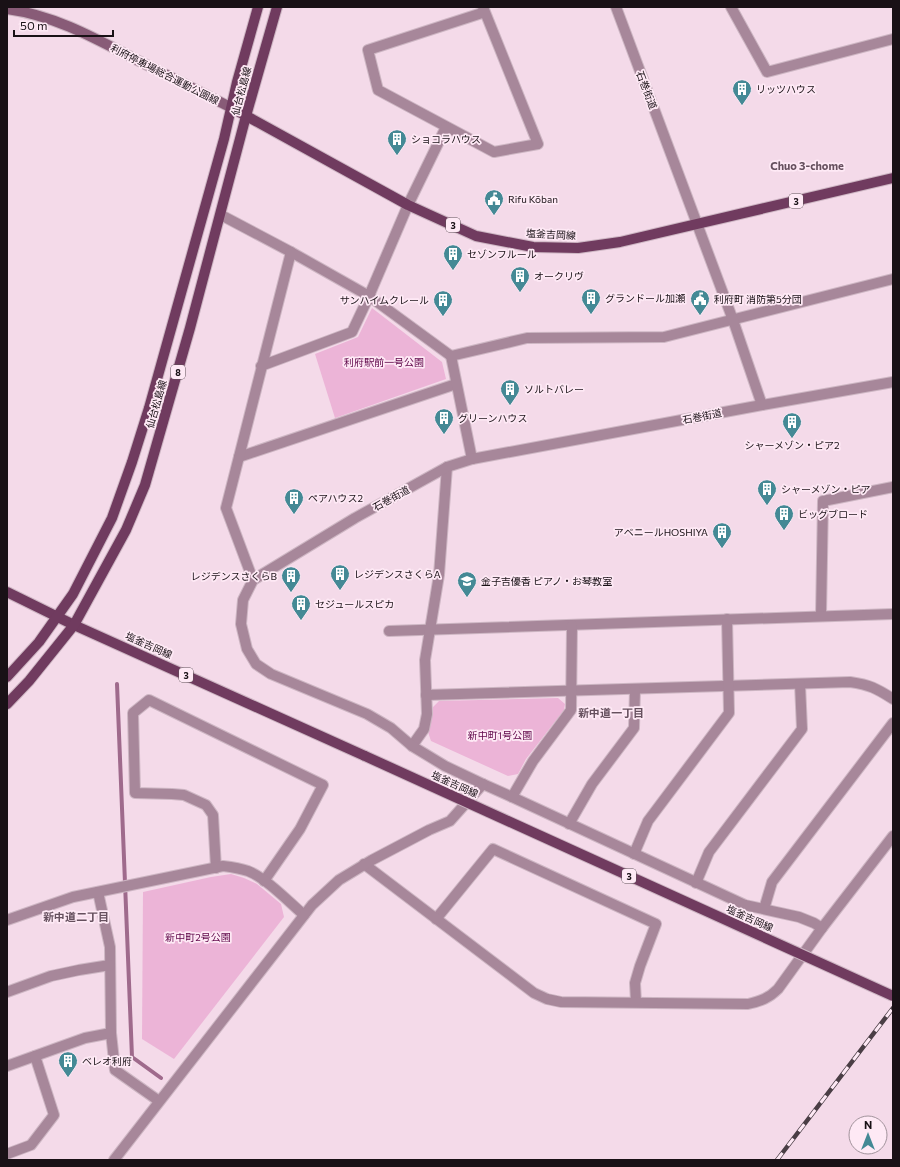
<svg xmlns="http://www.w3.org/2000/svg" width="900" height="1167" viewBox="0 0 900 1167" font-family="Commissioner,'Noto Sans JP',sans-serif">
	<rect width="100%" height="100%" fill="#f4dae9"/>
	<g fill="#ecb4d7">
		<path d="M372,308L442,362L446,379L335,418L315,354L358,337Z"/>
		<path d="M558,698L565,704L564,710L526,759L518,774L508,776L431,741L428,732L433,707L439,701Z"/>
		<path d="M231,874L244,878L257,884L281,904L284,917L174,1059L142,1039L143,892L211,877Z"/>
	</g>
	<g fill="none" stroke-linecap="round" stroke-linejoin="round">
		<path stroke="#9f6a8c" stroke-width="4" d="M117,684L132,1057L161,1078"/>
		<g stroke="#cdb6c3" stroke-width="12">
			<g id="minor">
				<path d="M483,7L538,144L494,152L378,90L368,50L485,12"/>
				<path d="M731,7L767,72L893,39"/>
				<path d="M446,127L408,205L369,296L451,356"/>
				<path d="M221,215L291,252"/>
				<path d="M239,457L456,384"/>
				<path d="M472,459L451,356L527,338L664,337L893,279"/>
				<path d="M253,580L226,508L291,252L369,296L352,332L261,366"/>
				<path d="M821,616L823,501L893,487"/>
				<path d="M389,631L893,614"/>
				<path d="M426,695L850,682C870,685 876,688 893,699"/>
				<path d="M412,746L424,729L427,714L425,660L439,575L447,467"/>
				<path d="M512,797L533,761L571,710L572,625"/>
				<path d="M569,824L592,784L634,728L635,689"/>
				<path d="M634,854L648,821L729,713L727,619"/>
				<path d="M216,868L213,815L206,805L184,795L172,794L135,793L133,713L149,700L323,785L300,829L264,881"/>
				<path d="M696,883L709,852L802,729L800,684"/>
				<path d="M98,892L110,947L111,1033L115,1070L159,1101"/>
				<path d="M764,909L772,882L893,723"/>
				<path d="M436,919L493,849L656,924L640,966L635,983L636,1002"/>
				<path d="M7,992L51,976L79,970L110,965"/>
				<path d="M7,1066L85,1038L111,1033"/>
				<path d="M7,1154L31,1145L54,1115L35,1056"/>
			</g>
		</g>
		<g stroke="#cdb6c3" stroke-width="12">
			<g id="tertiary">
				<path d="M616,7L733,320L762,405"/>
				<path d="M364,864L534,993L547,999L561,1002L748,1004C761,1001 769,998 778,989L822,928L893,836"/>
				<path d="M7,920L73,897L223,866C231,867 239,868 248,871C266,878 289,902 304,915"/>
				<path d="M822,928L814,923L799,917L745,905L512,797L483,784L445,766L412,746L391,728L367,714L271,674L256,664L247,649L241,624L243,600L253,580L355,518L447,467L472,459L762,405L893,382"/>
				<path d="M114,1160L312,905L339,880L372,860L429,830L450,821L483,784"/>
			</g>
		</g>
		<g stroke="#cdb6c3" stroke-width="12">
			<path id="secondary" d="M7,9C52,15 91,36 131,57C165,74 198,91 232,108"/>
		</g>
		<g stroke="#cdb6c3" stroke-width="12">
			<g id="primary">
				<path d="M232,108L408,205L476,236L533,247L578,248L620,242L893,178"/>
				<path d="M7,592L74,625L365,756"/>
				<path d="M7,677L39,642L73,594L112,518L132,462L149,408L224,139L237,82L258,7"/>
				<path d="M7,704L29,681L74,625L126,530L145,485L190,328L246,116L277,7"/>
			</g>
		</g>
		<use href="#minor" stroke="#a7879a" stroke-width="10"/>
		<use href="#tertiary" stroke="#a7879a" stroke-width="10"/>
		<use href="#secondary" stroke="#885b77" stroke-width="10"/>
		<use href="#primary" stroke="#703b5f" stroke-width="10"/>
		<g stroke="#4a3e45" stroke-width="4.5">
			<path id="rail" d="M777,1160L893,1008"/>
		</g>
		<use href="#rail" stroke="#fee9f5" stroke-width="3" stroke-dasharray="9" stroke-linecap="butt"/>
		<g stroke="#cdb6c3" stroke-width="12" stroke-linecap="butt">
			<path id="primary-bridge" d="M365,756L893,996"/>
		</g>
		<use href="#primary-bridge" stroke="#703b5f" stroke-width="10"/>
	</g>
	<defs>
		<g id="building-pin" transform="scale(1)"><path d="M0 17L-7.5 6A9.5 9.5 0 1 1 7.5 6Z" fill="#448995" stroke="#fee9f5"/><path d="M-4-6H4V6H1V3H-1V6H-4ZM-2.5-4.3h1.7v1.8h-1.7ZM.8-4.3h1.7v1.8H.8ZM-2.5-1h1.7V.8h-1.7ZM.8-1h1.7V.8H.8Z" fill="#fff"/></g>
		<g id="civic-pin" transform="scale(1)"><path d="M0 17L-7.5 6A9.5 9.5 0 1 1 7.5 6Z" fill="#448995" stroke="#fee9f5"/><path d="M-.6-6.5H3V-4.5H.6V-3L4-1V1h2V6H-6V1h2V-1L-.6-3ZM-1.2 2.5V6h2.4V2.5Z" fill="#fff"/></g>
		<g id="school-pin" transform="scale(1)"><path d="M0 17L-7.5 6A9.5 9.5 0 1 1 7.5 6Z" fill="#448995" stroke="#fee9f5"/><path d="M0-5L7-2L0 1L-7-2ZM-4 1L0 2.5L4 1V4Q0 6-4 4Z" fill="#fff"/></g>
	</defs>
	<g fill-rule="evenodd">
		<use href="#building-pin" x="742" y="89"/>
		<use href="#building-pin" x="397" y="139"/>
		<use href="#civic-pin" x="494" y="199"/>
		<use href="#building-pin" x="453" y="254"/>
		<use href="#building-pin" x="520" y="276"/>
		<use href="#building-pin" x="591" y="298"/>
		<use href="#civic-pin" x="700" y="299"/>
		<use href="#building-pin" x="443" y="300"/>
		<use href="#building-pin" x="510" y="389"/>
		<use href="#building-pin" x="444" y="418"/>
		<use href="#building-pin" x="792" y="422"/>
		<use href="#building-pin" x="767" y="489"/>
		<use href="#building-pin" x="294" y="498"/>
		<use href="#building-pin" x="784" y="514"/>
		<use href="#building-pin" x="722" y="532"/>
		<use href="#building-pin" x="340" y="574"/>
		<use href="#building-pin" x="291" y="576"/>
		<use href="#school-pin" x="467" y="581"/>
		<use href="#building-pin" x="301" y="604"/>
		<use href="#building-pin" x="68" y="1061"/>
	</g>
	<g text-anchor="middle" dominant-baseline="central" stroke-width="3.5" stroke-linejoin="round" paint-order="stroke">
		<g fill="#fee9f5" stroke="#5e5259" stroke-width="1">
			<rect x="789" y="194" width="14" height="14" rx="3"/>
			<rect x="446" y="218" width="14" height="14" rx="3"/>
			<rect x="171" y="365" width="14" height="14" rx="3"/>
			<rect x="179" y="668" width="14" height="14" rx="3"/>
			<rect x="622" y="869" width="14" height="14" rx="3"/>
		</g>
		<g font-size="9" font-weight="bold" fill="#191116">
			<text x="796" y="201">3</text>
			<text x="453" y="225">3</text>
			<text x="178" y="372">8</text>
			<text x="186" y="675">3</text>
			<text x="629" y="876">3</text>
		</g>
		<g font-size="10" fill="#191116" stroke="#fee9f5">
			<text transform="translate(165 74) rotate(27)">利府停車場総合運動公園線</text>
			<text transform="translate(647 90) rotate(69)">石巻街道</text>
			<text transform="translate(241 91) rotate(-75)">仙台松島線</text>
			<text transform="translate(551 234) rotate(3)">塩釜吉岡線</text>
			<text transform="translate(156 404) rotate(-74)">仙台松島線</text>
			<text transform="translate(702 416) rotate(-11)">石巻街道</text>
			<text transform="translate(391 498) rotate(-29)">石巻街道</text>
			<text transform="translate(149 645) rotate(24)">塩釜吉岡線</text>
			<text transform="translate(455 784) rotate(24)">塩釜吉岡線</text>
			<text transform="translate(750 918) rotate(24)">塩釜吉岡線</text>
		</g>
		<g font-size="10" fill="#191116" stroke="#fee9f5" text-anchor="start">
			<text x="756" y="89">リッツハウス</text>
			<text x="411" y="139">ショコラハウス</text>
			<text x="508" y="199">Rifu Kōban</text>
			<text x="467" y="254">セゾンフルール</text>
			<text x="534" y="276">オークリヴ</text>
			<text x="605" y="298">グランドール加瀬</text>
			<text x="714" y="299">利府町 消防第5分団</text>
			<text x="429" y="300" text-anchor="end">サンハイムクレール</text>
			<text x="524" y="389">ソルトバレー</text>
			<text x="458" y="418">グリーンハウス</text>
			<text x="792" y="445" text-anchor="middle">シャーメゾン・ピア2</text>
			<text x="781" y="489">シャーメゾン・ピア</text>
			<text x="308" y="498">ペアハウス2</text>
			<text x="798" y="514">ビッグブロード</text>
			<text x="708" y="532" text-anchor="end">アベニールHOSHIYA</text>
			<text x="354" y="574">レジデンスさくらA</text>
			<text x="277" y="576" text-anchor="end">レジデンスさくらB</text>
			<text x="481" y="581">金子吉優香 ピアノ・お琴教室</text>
			<text x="315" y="604">セジュールスピカ</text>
			<text x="82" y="1061">ベレオ利府</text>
		</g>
		<g font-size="10" fill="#5e0548" stroke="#fee9f5">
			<text x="384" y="362">利府駅前一号公園</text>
			<text x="500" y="735">新中町1号公園</text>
			<text x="198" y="937">新中町2号公園</text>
		</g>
		<g font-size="11" font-weight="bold" fill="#66505e" stroke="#fee9f5">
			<text x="807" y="165">Chuo 3-chome</text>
			<text x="611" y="712">新中道一丁目</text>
			<text x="76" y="916">新中道二丁目</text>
		</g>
	</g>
	<rect width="900" height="1167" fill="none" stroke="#191116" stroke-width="16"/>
	<g transform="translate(868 1135)"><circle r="19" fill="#fee9f5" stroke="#a2939c"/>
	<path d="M0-3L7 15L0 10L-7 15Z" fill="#448995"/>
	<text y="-6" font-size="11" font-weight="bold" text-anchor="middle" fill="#191116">N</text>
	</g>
	<path d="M14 30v6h99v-6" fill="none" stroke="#191116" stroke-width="2"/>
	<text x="20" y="30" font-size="12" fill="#191116" stroke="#fee9f5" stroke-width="3" paint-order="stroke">50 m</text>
</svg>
